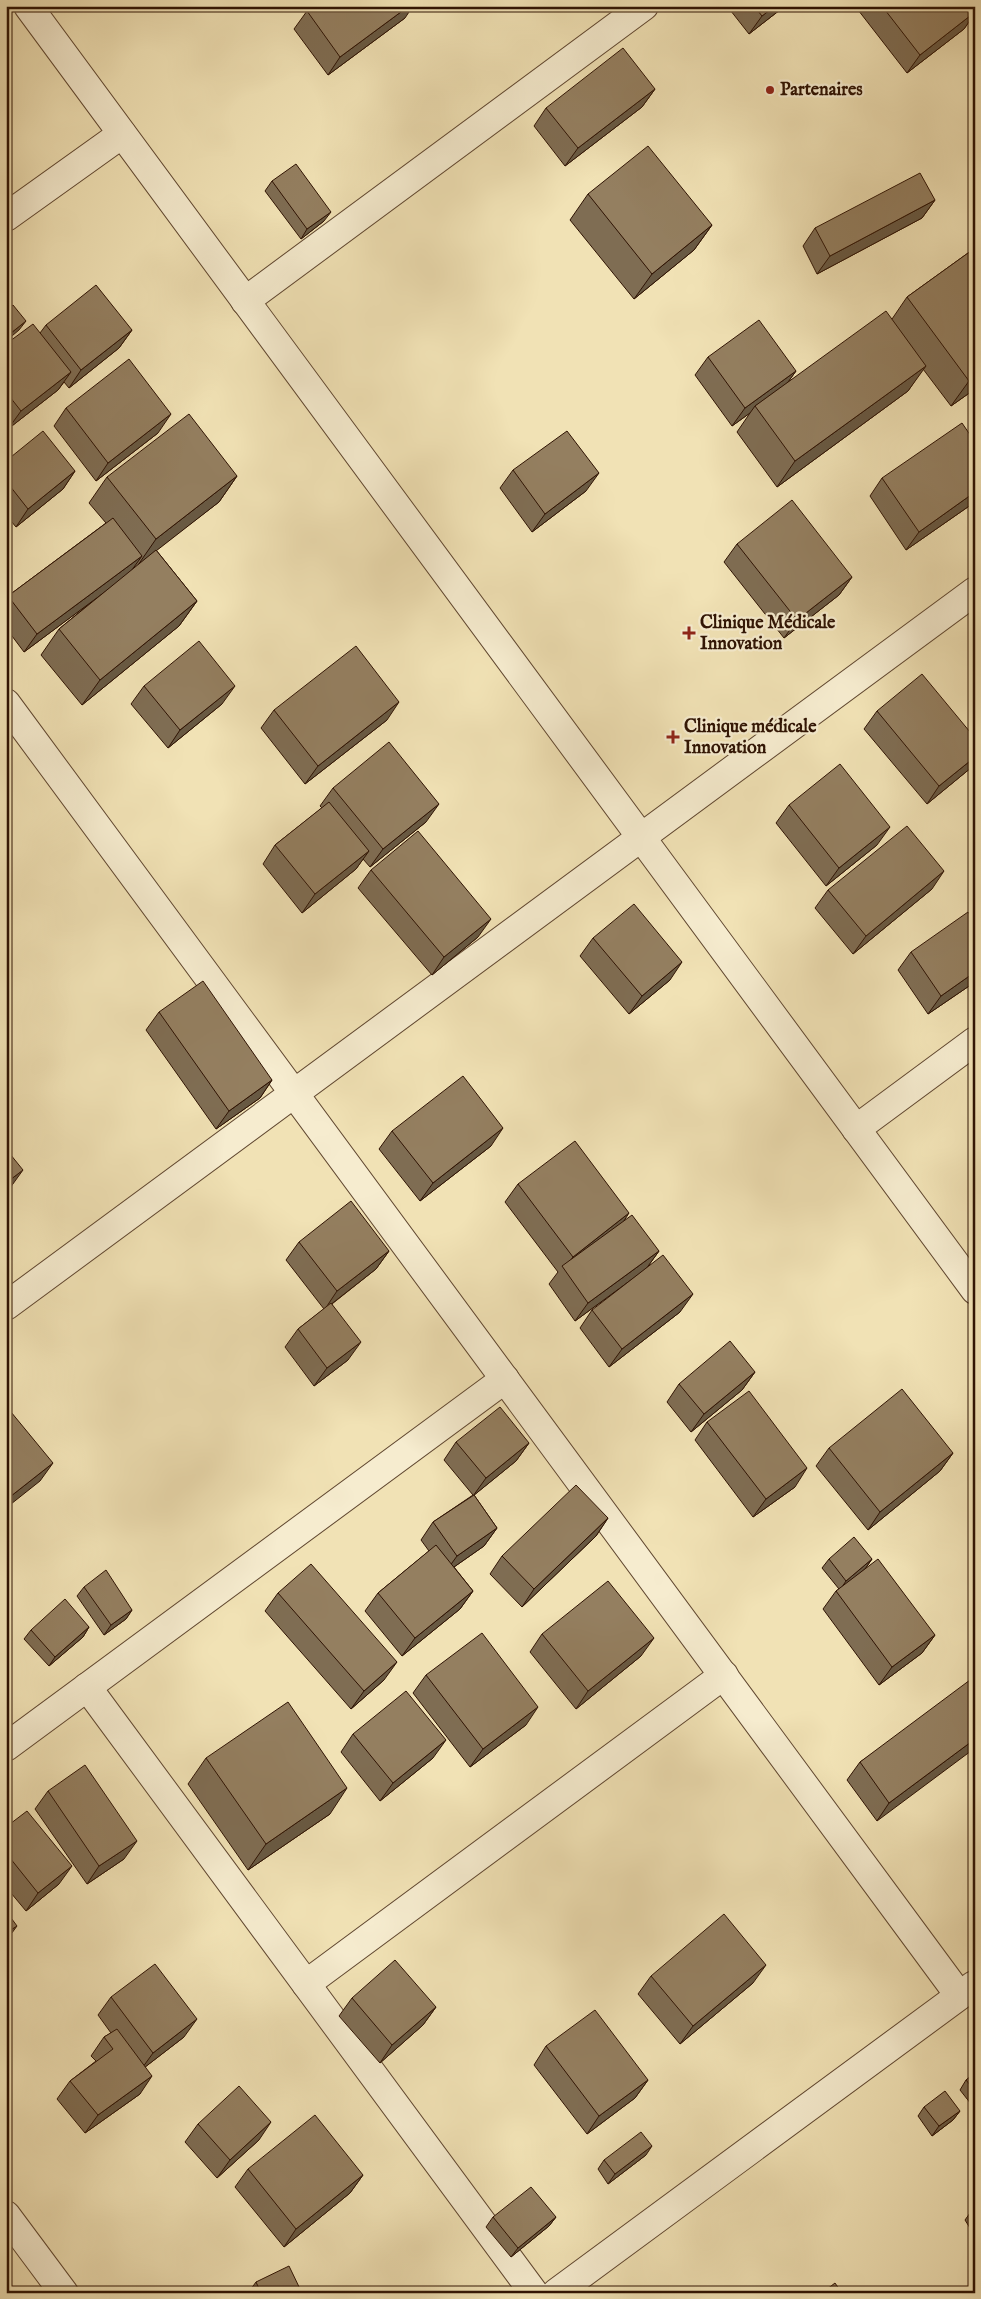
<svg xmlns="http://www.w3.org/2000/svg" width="981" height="2299" viewBox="0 0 981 2299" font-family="'IM FELL English',serif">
	<rect width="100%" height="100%" fill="#f1e2b5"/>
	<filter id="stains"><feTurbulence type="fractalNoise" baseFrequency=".004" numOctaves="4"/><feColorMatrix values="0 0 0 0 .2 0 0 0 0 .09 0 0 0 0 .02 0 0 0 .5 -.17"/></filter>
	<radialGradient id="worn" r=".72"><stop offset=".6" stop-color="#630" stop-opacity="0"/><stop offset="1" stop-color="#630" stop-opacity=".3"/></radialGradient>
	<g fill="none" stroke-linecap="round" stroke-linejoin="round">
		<g stroke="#604730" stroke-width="30">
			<g id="minor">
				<path d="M28,6L975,1290"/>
				<path d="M6,217L122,134"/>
				<path d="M245,301L644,6"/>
				<path d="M6,703L959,1995"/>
				<path d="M856,1129L975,1041"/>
				<path d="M6,1306L975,591"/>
				<path d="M87,1687L534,2293"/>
				<path d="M6,1747L505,1379"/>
				<path d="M306,1984L724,1675"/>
				<path d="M6,2215L64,2293"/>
				<path d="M556,2293L974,1985"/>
			</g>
		</g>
		<use href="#minor" stroke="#f6eccf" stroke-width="28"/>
	</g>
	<g fill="#7f6d53" stroke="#2f1303">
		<path d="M727,6H785L749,34Z"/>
		<path d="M828,6H835L831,10Z"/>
		<path d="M855,6H973L975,8V13L964,29L907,73Z"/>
		<path d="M307,11L405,18L328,75L294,29Z"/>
		<path d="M655,89L642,107L565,166L534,126L546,108Z"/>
		<path d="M272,181L324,221L301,239L265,191Z"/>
		<path d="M588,194L712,225L694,250L634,299L570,220Z"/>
		<path d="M935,200L922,218L817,274L803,246L815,228Z"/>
		<path d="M975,248V389L951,406L923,369L908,391L777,487L737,432L750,413L732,426L695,375L708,357L796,371L788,382L892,319L907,297Z"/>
		<path d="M46,325L132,330L119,348L69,388L64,382L58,390L8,429L6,427V344L40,333Z"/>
		<path d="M66,408L158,433L96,481L54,426Z"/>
		<path d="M6,461L75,471L63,489L16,527L6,515Z"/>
		<path d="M513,470L586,491L532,532L500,488Z"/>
		<path d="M237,476L219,502L156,550L197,601L179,626L82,705L41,655L59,629L95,599L24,652L6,628V598L8,596L106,523L89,503L107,477Z"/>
		<path d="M882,478L975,502L906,550L870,496Z"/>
		<path d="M737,544L852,577L839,595L784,638L724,562Z"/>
		<path d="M144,686L222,704L168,748L131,704Z"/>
		<path d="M274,710L387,720L305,784L261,728Z"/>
		<path d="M877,711L972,767L927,804L864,729Z"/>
		<path d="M333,788L426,822L370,867L363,859L356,869L302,913L263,864L275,845L322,808L320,806Z"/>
		<path d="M789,805L877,845L826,886L776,823Z"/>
		<path d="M371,870L478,937L432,975L358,888Z"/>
		<path d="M932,889L853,954L815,908L828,890Z"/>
		<path d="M593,938L670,980L629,1014L580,956Z"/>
		<path d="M911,952L975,982L928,1014L898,970Z"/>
		<path d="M159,1012L272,1080L260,1098L216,1129L146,1030Z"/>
		<path d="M392,1131L491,1146L420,1201L379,1149Z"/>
		<path d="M518,1184L625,1220L659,1251L646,1269L575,1321L549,1284L558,1272L505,1202Z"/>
		<path d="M299,1242L389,1251L376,1269L332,1304L348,1360L314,1386L285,1347L298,1329L324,1309L286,1260Z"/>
		<path d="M592,1310L680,1312L609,1367L580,1328Z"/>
		<path d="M755,1372L742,1390L691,1432L667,1402L679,1384Z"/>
		<path d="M707,1422L795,1487L753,1517L695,1440Z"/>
		<path d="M456,1442L529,1443L516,1461L474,1495L497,1528L484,1546L454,1567L473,1591L460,1609L402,1656L365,1611L378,1593L429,1551L421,1540L433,1522L473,1495L444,1460Z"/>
		<path d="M829,1448L953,1453L940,1471L868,1530L816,1466Z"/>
		<path d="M608,1518L596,1536L522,1607L490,1574L502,1556Z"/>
		<path d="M829,1559H872L865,1569L935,1635L922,1653L879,1685L823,1609L836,1591L839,1589L822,1568Z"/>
		<path d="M84,1587L132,1610L126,1619L104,1635L77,1596Z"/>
		<path d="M278,1593L384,1680L351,1709L265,1611Z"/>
		<path d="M89,1627L83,1637L49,1666L24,1639L31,1630Z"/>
		<path d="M542,1634L641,1656L576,1709L530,1652Z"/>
		<path d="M426,1675L526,1725L470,1767L413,1693Z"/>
		<path d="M975,1686L877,1821L847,1780L860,1762Z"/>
		<path d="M353,1734L433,1758L380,1801L341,1752Z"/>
		<path d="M206,1758L330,1814L248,1870L188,1784Z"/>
		<path d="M48,1791L124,1859L87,1884L35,1809Z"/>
		<path d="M6,1827L59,1884L26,1911L6,1887Z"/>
		<path d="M651,1976L753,1983L680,2044L638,1994Z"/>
		<path d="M111,1997L184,2037L145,2067L140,2094L85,2133L57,2099L70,2081L96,2061L91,2056L104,2037L111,2033L98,2015Z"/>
		<path d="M352,1998L436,2007L423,2025L380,2063L339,2016Z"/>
		<path d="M546,2046L648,2080L635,2098L587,2134L534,2065Z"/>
		<path d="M975,2073V2109L960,2090L966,2080Z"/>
		<path d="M924,2107L960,2111L953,2120L932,2136L918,2116Z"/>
		<path d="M198,2124L259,2140L217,2178L185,2142Z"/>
		<path d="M646,2155L608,2184L598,2169L604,2160Z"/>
		<path d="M248,2169L363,2175L350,2193L284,2247L235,2187Z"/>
		<path d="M975,2206V2236L965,2220Z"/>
		<path d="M493,2217H556L549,2226L511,2257L486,2227Z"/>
		<path d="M256,2282L302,2293H248Z"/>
	</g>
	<g fill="#685943" stroke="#2f1303">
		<path d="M409,6H413L405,18L328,75L340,57Z"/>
		<path d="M775,6H785L749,34L762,16Z"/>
		<path d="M975,12V13L964,29L907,73L920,55Z"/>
		<path d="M655,89L642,107L565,166L578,148Z"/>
		<path d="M935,200L922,218L817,274L830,256Z"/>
		<path d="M331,212L324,221L301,239L307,229Z"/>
		<path d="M712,225L694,250L634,299L652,274Z"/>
		<path d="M26,321L19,330L6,341V337Z"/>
		<path d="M132,330L119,348L69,388L81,370Z"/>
		<path d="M926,366L908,391L777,487L795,461Z"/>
		<path d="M796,371L783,389L755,406L750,413L732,426L745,408Z"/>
		<path d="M71,372L58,390L8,429L21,411Z"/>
		<path d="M975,377V389L951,406L969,381Z"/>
		<path d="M171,414L158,433L96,481L108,463Z"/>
		<path d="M75,471L63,489L16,527L28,509Z"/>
		<path d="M599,473L586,491L532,532L545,514Z"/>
		<path d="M237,476L219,502L138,565L156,539Z"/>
		<path d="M975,492V502L906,550L919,532Z"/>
		<path d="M142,556L129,574L24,652L37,634Z"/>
		<path d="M852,577L839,595L784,638L797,620Z"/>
		<path d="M197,601L179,626L82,705L100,680Z"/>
		<path d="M235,686L222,704L168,748L180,730Z"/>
		<path d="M399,702L387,720L305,784L318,766Z"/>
		<path d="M975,757V762L972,767L927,804L939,786Z"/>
		<path d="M439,804L426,822L370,867L383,849Z"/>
		<path d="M890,827L877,845L826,886L839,868Z"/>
		<path d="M369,851L356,869L302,913L315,894Z"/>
		<path d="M944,871L932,889L853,954L866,936Z"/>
		<path d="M491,919L478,937L432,975L444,957Z"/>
		<path d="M682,962L670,980L629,1014L642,996Z"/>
		<path d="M975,972V982L928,1014L941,996Z"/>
		<path d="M272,1080L260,1098L216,1129L229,1111Z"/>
		<path d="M503,1128L491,1146L420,1201L433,1183Z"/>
		<path d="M23,1170L10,1188L6,1191V1183Z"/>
		<path d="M629,1213L617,1232L564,1269L573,1257Z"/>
		<path d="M389,1251L376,1269L325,1309L337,1291Z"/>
		<path d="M659,1251L646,1269L575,1321L588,1303Z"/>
		<path d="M693,1294L680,1312L609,1367L622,1349Z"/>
		<path d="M361,1342L348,1360L314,1386L327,1368Z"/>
		<path d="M755,1372L742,1390L691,1432L704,1414Z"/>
		<path d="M529,1443L516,1461L473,1496L486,1478Z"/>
		<path d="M953,1453L940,1471L868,1530L880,1512Z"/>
		<path d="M53,1463L40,1481L6,1508V1500Z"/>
		<path d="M807,1468L795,1487L753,1517L766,1499Z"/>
		<path d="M608,1518L596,1536L522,1607L534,1589Z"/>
		<path d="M497,1528L484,1546L444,1574L457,1556Z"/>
		<path d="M872,1559L865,1569L840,1590L846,1581Z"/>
		<path d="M473,1591L460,1609L402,1656L415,1638Z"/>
		<path d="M132,1610L126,1619L104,1635L111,1625Z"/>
		<path d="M89,1627L83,1637L49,1666L55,1657Z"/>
		<path d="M935,1635L922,1653L879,1685L892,1667Z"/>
		<path d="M654,1638L641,1656L576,1709L588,1691Z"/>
		<path d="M397,1662L384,1680L351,1709L364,1691Z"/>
		<path d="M538,1707L526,1725L470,1767L483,1749Z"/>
		<path d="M975,1739V1748L877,1821L889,1803Z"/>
		<path d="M446,1740L433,1758L380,1801L393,1783Z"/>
		<path d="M347,1788L330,1814L248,1870L266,1844Z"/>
		<path d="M137,1841L124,1859L87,1884L99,1866Z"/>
		<path d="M72,1866L59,1884L26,1911L38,1893Z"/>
		<path d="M17,1926L6,1941V1933Z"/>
		<path d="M766,1965L753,1983L680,2044L693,2026Z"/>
		<path d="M436,2007L423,2025L380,2063L392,2045Z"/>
		<path d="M197,2019L184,2037L140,2071L153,2053Z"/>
		<path d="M152,2076L140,2094L85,2133L98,2115Z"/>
		<path d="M648,2080L635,2098L587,2134L599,2116Z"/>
		<path d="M960,2111L953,2120L932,2136L939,2126Z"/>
		<path d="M271,2122L259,2140L217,2178L230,2160Z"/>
		<path d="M652,2146L646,2155L608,2184L615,2174Z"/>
		<path d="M363,2175L350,2193L284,2247L296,2229Z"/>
		<path d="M556,2217L549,2226L511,2257L518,2248Z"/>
	</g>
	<g fill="#947f60" stroke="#2f1303">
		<path d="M313,6H409L340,57L307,11Z"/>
		<path d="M754,6H775L762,16Z"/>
		<path d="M882,6H973L975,8V12L920,55Z"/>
		<path d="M623,48L655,89L578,148L546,108Z"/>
		<path d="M648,146L712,225L652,274L588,194Z"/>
		<path d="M296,164L331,212L307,229L272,181Z"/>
		<path d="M920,173L935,200L830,256L815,228Z"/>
		<path d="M975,248V377L969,381L907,297Z"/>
		<path d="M96,285L132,330L81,370L46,325Z"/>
		<path d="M13,305L26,321L6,337V310Z"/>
		<path d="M886,311L926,366L795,461L755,406Z"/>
		<path d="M759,320L796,371L745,408L708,357Z"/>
		<path d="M33,324L71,372L21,411L6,392V344Z"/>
		<path d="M129,359L171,414L108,463L66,408Z"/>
		<path d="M189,414L237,476L156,539L107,477Z"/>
		<path d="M962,423L975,442V492L919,532L882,478Z"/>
		<path d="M43,431L75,471L28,509L6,481V461Z"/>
		<path d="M567,431L599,473L545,514L513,470Z"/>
		<path d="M792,500L852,577L797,620L737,544Z"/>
		<path d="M113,518L142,556L37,634L8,596Z"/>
		<path d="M156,550L197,601L100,680L59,629Z"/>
		<path d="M199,641L235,686L180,730L144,686Z"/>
		<path d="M356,646L399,702L318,766L274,710Z"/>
		<path d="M922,674L975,738V757L939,786L877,711Z"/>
		<path d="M389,742L439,804L383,849L333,788Z"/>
		<path d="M840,764L890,827L839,868L789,805Z"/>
		<path d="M329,802L369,851L315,894L275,845Z"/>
		<path d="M907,826L944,871L866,936L828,890Z"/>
		<path d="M418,831L491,919L444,957L371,870Z"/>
		<path d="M634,904L682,962L642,996L593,938Z"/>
		<path d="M968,912L975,922V972L941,996L911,952Z"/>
		<path d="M203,981L272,1080L229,1111L159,1012Z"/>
		<path d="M463,1076L503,1128L433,1183L392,1131Z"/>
		<path d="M575,1141L629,1213L573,1257L518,1184Z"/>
		<path d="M6,1149L23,1170L6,1183Z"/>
		<path d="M351,1201L389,1251L337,1291L299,1242Z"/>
		<path d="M632,1215L659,1251L588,1303L562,1266Z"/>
		<path d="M663,1255L693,1294L622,1349L592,1310Z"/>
		<path d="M331,1303L361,1342L327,1368L298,1329Z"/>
		<path d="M730,1341L755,1372L704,1414L679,1384Z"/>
		<path d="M902,1389L953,1453L880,1512L829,1448Z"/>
		<path d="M749,1391L807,1468L766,1499L707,1422Z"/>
		<path d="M500,1407L529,1443L486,1478L456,1442Z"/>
		<path d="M11,1412L53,1463L6,1500V1416Z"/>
		<path d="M576,1485L608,1518L534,1589L502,1556Z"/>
		<path d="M474,1495L497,1528L457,1556L433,1522Z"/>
		<path d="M854,1537L872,1559L846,1581L829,1559Z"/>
		<path d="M436,1545L473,1591L415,1638L378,1593Z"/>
		<path d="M878,1559L935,1635L892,1667L836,1591Z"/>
		<path d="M311,1564L397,1662L364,1691L278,1593Z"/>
		<path d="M106,1570L132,1610L111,1625L84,1587Z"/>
		<path d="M608,1581L654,1638L588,1691L542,1634Z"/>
		<path d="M65,1599L89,1627L55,1657L31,1630Z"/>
		<path d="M482,1633L538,1707L483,1749L426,1675Z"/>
		<path d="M970,1680L975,1686V1739L889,1803L860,1762Z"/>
		<path d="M406,1691L446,1740L393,1783L353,1734Z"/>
		<path d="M288,1702L347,1788L266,1844L206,1758Z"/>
		<path d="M85,1765L137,1841L99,1866L48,1791Z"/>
		<path d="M27,1811L72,1866L38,1893L6,1853V1827Z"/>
		<path d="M6,1911L17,1926L6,1933Z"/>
		<path d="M724,1914L766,1965L693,2026L651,1976Z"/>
		<path d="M395,1960L436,2007L392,2045L352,1998Z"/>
		<path d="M155,1964L197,2019L153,2053L111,1997Z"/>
		<path d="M595,2010L648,2080L599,2116L546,2046Z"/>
		<path d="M117,2029L152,2076L98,2115L70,2081L113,2049L104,2037Z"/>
		<path d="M975,2073V2091L966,2080Z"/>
		<path d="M239,2086L271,2122L230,2160L198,2124Z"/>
		<path d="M945,2091L960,2111L939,2126L924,2107Z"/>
		<path d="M315,2115L363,2175L296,2229L248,2169Z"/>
		<path d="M641,2132L652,2146L615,2174L604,2160Z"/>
		<path d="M531,2187L556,2217L518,2248L493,2217Z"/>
		<path d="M289,2266L302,2293H261L256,2282Z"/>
		<path d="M835,2283L842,2293H822Z"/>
	</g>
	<g fill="#8f2418" stroke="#f6eccf" stroke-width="2">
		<circle cx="770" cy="90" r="5"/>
		<path d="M686.5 625.5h5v5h5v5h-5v5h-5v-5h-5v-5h5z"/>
		<path d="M670.5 729.5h5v5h5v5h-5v5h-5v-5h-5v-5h5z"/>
	</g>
	<g text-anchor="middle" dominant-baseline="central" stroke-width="4.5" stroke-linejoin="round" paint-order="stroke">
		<g font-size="18" font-weight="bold" fill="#2f1303" stroke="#f6eccf" text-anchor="start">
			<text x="780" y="90">Partenaires</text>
			<text x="700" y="623">Clinique Médicale<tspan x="700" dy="21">Innovation</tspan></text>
			<text x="684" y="727">Clinique médicale<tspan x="684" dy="21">Innovation</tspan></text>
		</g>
	</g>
	<rect width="981" height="2299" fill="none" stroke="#f1e2b5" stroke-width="25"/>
	<rect x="8" y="8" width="966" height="2284" fill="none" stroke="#2f1303" stroke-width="2.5"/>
	<rect x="12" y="12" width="956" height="2274" fill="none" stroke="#2f1303"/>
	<rect width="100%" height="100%" filter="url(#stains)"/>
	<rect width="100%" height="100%" fill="url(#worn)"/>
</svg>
